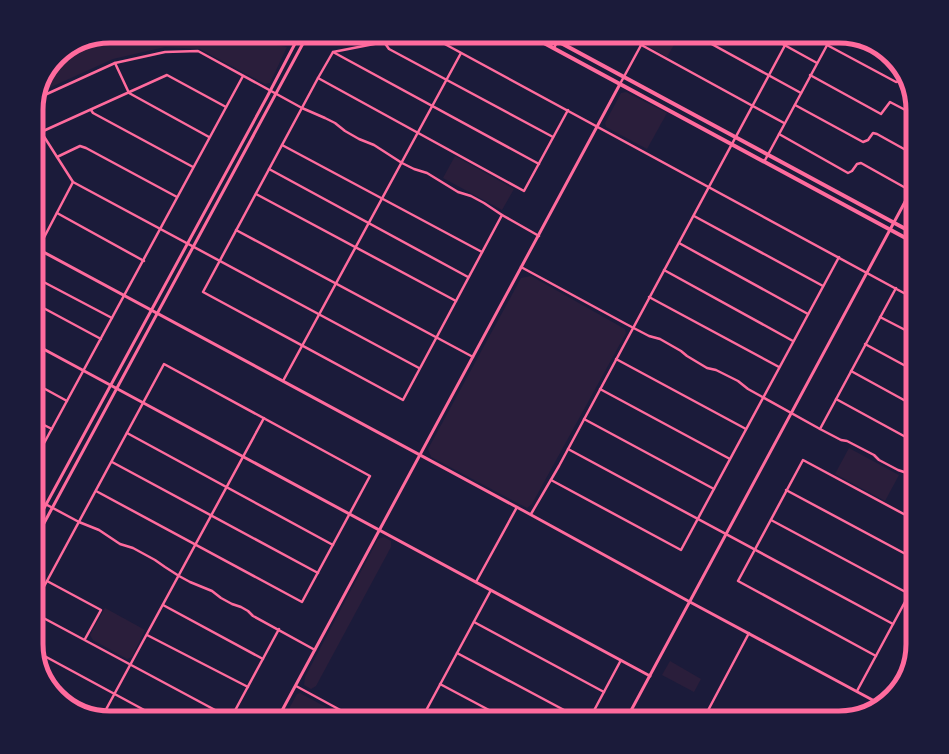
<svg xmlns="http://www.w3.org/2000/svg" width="949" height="754" viewBox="0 0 949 754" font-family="'Space Grotesk',sans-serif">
	<rect width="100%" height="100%" fill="#1b1b3a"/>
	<g fill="#2a1e3b">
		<path d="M110,36H266L267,43L287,47L270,83L265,84L200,49L165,47L113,59L40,92L44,77L61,54Z"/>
		<path d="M650,36H679L667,57L646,45Z"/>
		<path d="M626,92L667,113L647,149L606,127L605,123L621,93Z"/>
		<path d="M455,156L514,189L502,210L443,178Z"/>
		<path d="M531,276L625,329L626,333L532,504L527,508L431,457L428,449L521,278Z"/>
		<path d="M849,448L899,475L885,501L835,474Z"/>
		<path d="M384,537L391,541V547L316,686L311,689L304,685L305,677L378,539Z"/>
		<path d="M105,608L145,630L132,657L127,659L93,640L90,635Z"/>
		<path d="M670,661L701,679L694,692L662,675Z"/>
		<path d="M300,693L346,718H284L297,694Z"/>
	</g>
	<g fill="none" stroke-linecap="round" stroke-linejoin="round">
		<g stroke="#ff6b9d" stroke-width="2.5">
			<path d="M415,36L333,52L318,78L203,292L403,400L502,215"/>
			<path d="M430,36L913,298"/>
			<path d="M625,36L784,123"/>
			<path d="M697,36L801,93"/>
			<path d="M768,36L817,63"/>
			<path d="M384,42L389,49L553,137"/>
			<path d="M827,45L896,82L900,81L904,75"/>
			<path d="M554,48L560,36"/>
			<path d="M333,52L539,164"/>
			<path d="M115,63L129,93L209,137"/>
			<path d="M810,75L881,114L890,102L913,114"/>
			<path d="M318,78L524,191L568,110"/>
			<path d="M620,84L646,36"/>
			<path d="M38,98L115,63L165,52L198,51L302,108L325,118L335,123L345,131L359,139L374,145L402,163L414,169L427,173L458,192L471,196L484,203L502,215L539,236"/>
			<path d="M795,105L863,142L868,140L873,133L877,134L913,154"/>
			<path d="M91,110L93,113L193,167"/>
			<path d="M36,124L73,182L419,368"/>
			<path d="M41,132L167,75L226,107"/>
			<path d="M779,134L848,173L852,171L857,164L861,163L911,191"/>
			<path d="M282,145L482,252"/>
			<path d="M57,157L80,146L86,148L177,197"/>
			<path d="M764,162L832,36"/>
			<path d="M269,169L468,277"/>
			<path d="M256,194L456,301"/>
			<path d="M905,202L913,207"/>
			<path d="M57,213L144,261"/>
			<path d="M694,216L823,286"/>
			<path d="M236,230L473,357"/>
			<path d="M679,243L808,314"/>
			<path d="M38,249L73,182"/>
			<path d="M521,267L626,324L649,336L660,339L681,351L687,356L707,368L716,370L738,381L748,389L820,429L841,440L847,441L874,455L879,460L898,470L907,473L913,476"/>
			<path d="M664,270L793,341"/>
			<path d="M36,278L112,318"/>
			<path d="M649,297L779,367"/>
			<path d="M36,304L101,339"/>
			<path d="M880,317L913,334"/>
			<path d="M865,344L913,370"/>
			<path d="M616,359L746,429"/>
			<path d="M851,371L913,405"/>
			<path d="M283,381L461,53"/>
			<path d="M36,384L67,401"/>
			<path d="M600,389L730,459"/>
			<path d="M836,399L913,441"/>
			<path d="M584,419L714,489"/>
			<path d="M36,421L52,429"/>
			<path d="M820,429L896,288"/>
			<path d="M127,433L333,545"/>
			<path d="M568,449L893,624"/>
			<path d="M36,458L243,76"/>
			<path d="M112,462L318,573"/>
			<path d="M551,480L681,550L839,257"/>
			<path d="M786,490L913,558"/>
			<path d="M36,499L79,522L99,530L120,544L133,548L155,560L165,567L179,576L190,582L212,591L221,598L232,604L241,607L248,611L253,616L315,650"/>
			<path d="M531,514L559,466L790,36"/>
			<path d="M771,520L913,596"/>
			<path d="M47,581L101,610L85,639"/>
			<path d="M476,582L517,507"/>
			<path d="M36,601L47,581L164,364L370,476L302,602L96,491"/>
			<path d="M163,605L263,659"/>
			<path d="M36,614L230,718"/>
			<path d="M474,622L604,692"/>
			<path d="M147,635L248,687"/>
			<path d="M37,652L159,718"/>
			<path d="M457,653L579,718"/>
			<path d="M876,656L738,581L803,460L913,519"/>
			<path d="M440,684L504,718"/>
			<path d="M296,686L355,718"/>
			<path d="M857,691L913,587"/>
			<path d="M424,714L431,718"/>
			<path d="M103,715L264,418"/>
			<path d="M629,715L634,718"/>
			<path d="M231,718L279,629"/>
			<path d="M422,718L491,590"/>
			<path d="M590,718L621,660"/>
			<path d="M704,718L749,633"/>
		</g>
		<g stroke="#ff6b9d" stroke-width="3">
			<path d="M36,248L524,511L690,602L880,704"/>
			<path d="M36,345L650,676"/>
			<path d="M36,523L267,97L299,36"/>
			<path d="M36,538L307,36"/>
			<path d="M278,718L620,84"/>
			<path d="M627,718L913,187"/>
		</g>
		<g stroke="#ff6b9d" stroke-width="4">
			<path d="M531,36L913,242"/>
			<path d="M548,36L913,233"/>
		</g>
	</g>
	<path d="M0 0H949V754H0ZM110 43H839A67 67 0 0 1 906 110V644A67 67 0 0 1 839 711H110A67 67 0 0 1 43 644V110A67 67 0 0 1 110 43Z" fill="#1b1b3a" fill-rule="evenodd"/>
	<path fill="none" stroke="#ff6b9d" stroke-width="5" d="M110 43H839A67 67 0 0 1 906 110V644A67 67 0 0 1 839 711H110A67 67 0 0 1 43 644V110A67 67 0 0 1 110 43Z"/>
</svg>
